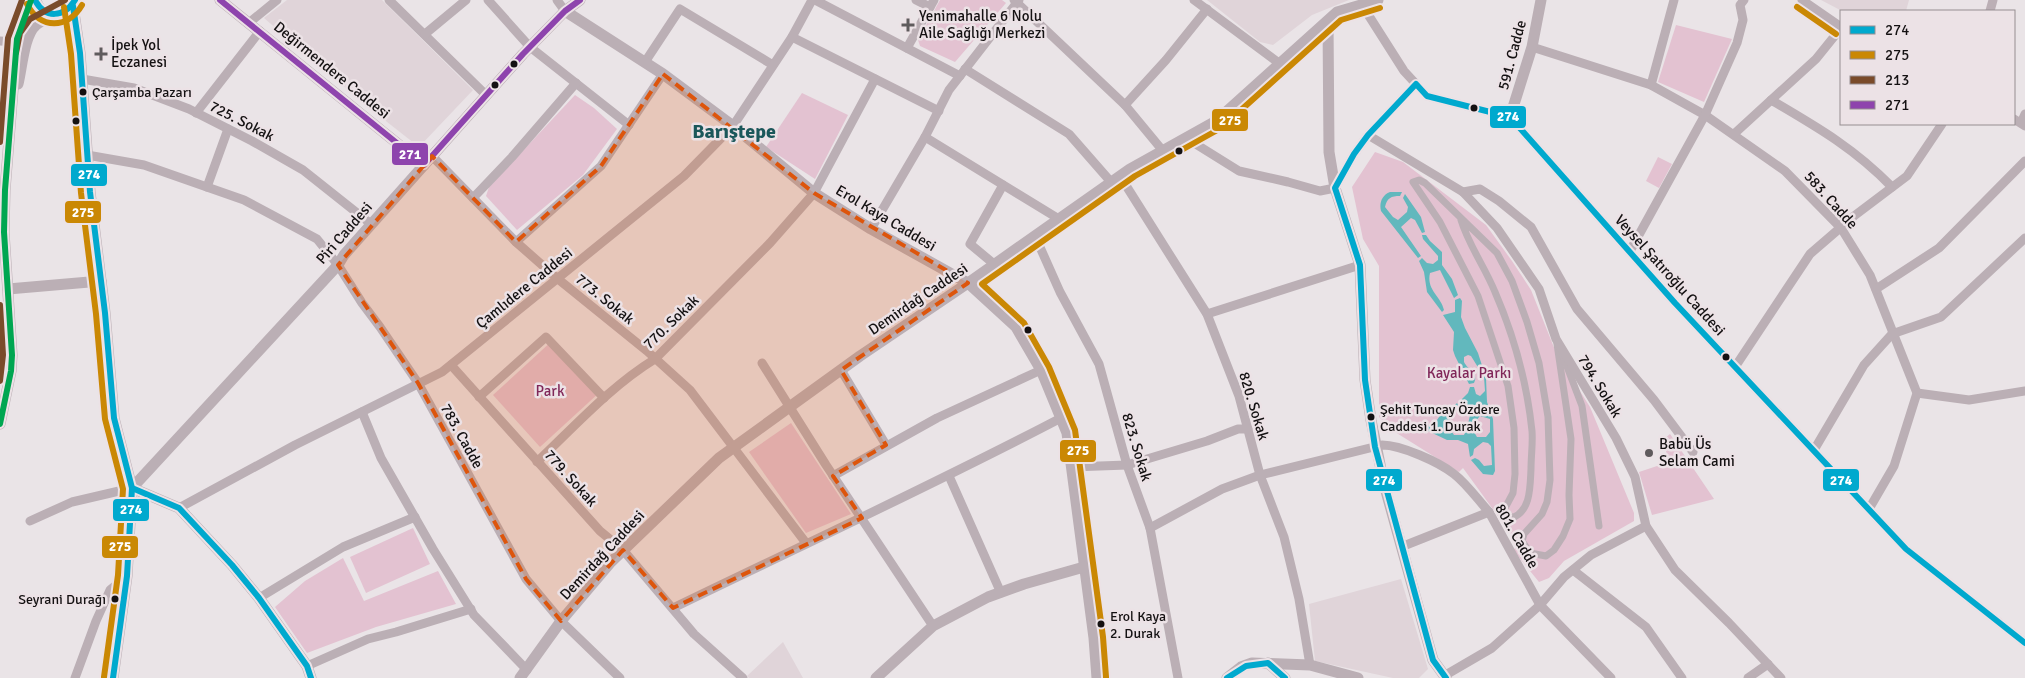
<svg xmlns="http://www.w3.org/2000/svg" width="2025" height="678" viewBox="0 0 2025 678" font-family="Signika,sans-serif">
	<rect width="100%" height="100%" fill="#eae4e7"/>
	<g fill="#e0d4d9">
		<path d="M287,0H382L473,90L419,147L368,107L264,18Z"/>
		<path d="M1207,0H1349L1312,15L1273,45L1260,42Z"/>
		<path d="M1821,0H1909L1906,11H1842Z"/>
		<path d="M1401,579L1428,669L1419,678H1393L1315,661L1309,604Z"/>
		<path d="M783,642L803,678H749L747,676Z"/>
	</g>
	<g fill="#e3c2d1">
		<path d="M940,0H1002L1006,3L955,62L920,46L918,40Z"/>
		<path d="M1676,25L1732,39L1704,102L1658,82Z"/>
		<path d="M802,93L848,115L815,179L766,147Z"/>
		<path d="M575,95L594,108L617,129L583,175L517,230L486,196L489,187Z"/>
		<path d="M1375,152L1403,162L1486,225L1512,261L1531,290L1557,355L1590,407L1634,513V521L1564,561L1549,578L1539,582L1513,550L1519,545L1463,468L1459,472L1395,432L1379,417V266L1363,239L1352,187Z"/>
		<path d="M1658,157L1672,164L1659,188L1646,181Z"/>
		<path d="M553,340L600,392L540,447L493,395Z"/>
		<path d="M791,423L851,514L806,533L749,452Z"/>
		<path d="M1670,434L1714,499L1652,515L1639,472L1669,462L1663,440Z"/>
		<path d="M413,528L430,564L366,593L350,557Z"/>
		<path d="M343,558L364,601L438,571L456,604L376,627L307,653L275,607L305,581Z"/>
	</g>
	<g fill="#62b8bd" fill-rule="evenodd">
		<path d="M1390,192H1402L1400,196C1391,196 1387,198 1385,207L1393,217L1398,220L1407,212L1408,207L1403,198L1405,194L1421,217L1425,232L1422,233L1415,220L1411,218L1401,227L1421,256L1418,258L1381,211C1379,203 1382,195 1390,192Z"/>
		<path d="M1422,235H1426L1430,241L1442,252V265L1452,279L1458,295L1454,298L1440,270L1430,273C1426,290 1441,296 1444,310L1442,312L1427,292L1424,272L1419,261L1422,258L1427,263L1433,264L1438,260V256L1423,239Z"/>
		<path d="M1460,298L1462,301L1461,317L1465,328L1478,353L1486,378L1487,402L1493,419L1495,471L1493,475L1483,474L1471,460L1475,458L1479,460L1484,466L1492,465L1491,446L1488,443L1483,442L1474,449L1473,455L1470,457L1468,444L1458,440H1447L1426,430L1429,424L1437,420L1444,410L1453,407L1457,403L1459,407C1449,411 1450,419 1450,429L1454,435H1464L1469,420L1471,410L1469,405H1462L1460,401L1468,393L1470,387H1474L1476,394L1480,396L1485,391L1484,377L1471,356L1468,355L1464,357V362C1468,370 1479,374 1474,383L1469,384L1455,356L1453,350L1454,332L1443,315L1455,312V300ZM1480,416L1490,419V432L1486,437H1477L1474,432L1473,424Z"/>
	</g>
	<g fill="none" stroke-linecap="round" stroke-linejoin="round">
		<g stroke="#bbafb5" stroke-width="7">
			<path d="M1461,220C1469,246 1485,267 1495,292C1514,336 1527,383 1532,431C1533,443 1531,456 1531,469C1530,487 1531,511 1512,518L1504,510L1513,493L1515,474L1514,428L1508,386L1478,296L1440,222L1413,182L1419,180L1425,183L1497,253L1512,281L1527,322L1539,363L1548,417L1550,480L1547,502L1542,514L1524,534L1522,541L1530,553L1546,556L1554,550L1563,536L1570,519L1569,495L1571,439L1557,344"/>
			<path d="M1563,356L1582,406L1599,526"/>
		</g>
		<g stroke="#bbafb5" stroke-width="9">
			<path d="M389,0L486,95"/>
			<path d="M488,0L530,47L629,125"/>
			<path d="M557,0L565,11"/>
			<path d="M815,0L960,76"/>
			<path d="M916,0L930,7"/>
			<path d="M1014,0L1125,105L1163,151"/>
			<path d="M1194,0L1279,63"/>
			<path d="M1802,0L1841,27"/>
			<path d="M1362,5L1404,71L1427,96L1510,117L1675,303L1906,549L2025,643"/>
			<path d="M1990,11L1993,0"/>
			<path d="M250,22L277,0"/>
			<path d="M425,34L466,0"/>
			<path d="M792,37L939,111"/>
			<path d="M0,41L17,42"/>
			<path d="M1532,47L1651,85L1705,115L1785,171L1841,228L1870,275L1917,393L1894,466L1869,509"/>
			<path d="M907,48L934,0"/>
			<path d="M645,62L680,9L773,65"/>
			<path d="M965,69L1069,134L1111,182"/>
			<path d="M82,79L134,88L189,109L252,141L303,170L371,224"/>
			<path d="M0,84L12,85"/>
			<path d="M1651,85L1674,0"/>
			<path d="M1771,100C1817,127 1854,148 1892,187"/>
			<path d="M1125,105L1166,60L1207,9"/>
			<path d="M196,113L260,31"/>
			<path d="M2014,119L2025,126"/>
			<path d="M2021,123L2025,114"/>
			<path d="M1734,134L1816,59L1841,28"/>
			<path d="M1368,135L1463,192L1497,228L1539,289L1556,339L1616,438L1635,477L1646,526L1675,570L1729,623L1781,678"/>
			<path d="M925,137L1059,219"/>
			<path d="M1186,138L1239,171L1288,182L1320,191L1335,188L1354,154L1368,135L1416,84"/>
			<path d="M87,155L144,165L244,200L317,239L338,265L362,303L380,327L418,383L526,579L561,621L620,678"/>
			<path d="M432,156L516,242L558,279L647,351L690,390L806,543"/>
			<path d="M1120,176L1207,314L1239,396L1260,475L1284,537L1299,599L1310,665"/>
			<path d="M207,187L228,129"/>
			<path d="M1463,192L1480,189L1499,201L1531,227L1577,309L1654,400L1693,452"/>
			<path d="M473,198L512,157L576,83"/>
			<path d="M871,229L925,137L949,90L1019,0"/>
			<path d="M1035,236L1060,292L1099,364L1127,465L1150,528L1178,678"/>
			<path d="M516,242L601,166L663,74"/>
			<path d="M1630,251L1705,115L1737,43L1743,20L1740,5L1744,0"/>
			<path d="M994,264L970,244L1003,185"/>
			<path d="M1876,289L1939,248L2025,161"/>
			<path d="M1207,314L1360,265"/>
			<path d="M762,363L826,465L933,626"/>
			<path d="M451,365L600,531L623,550L694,634L743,678"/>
			<path d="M1735,367L1810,254L1854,216L1907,176L1942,124"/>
			<path d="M841,370L886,445"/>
			<path d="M1917,393L1969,400L2025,391"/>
			<path d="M479,397L546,337L604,398"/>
			<path d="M362,412L381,458L433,549L474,615L527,670"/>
			<path d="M1814,450L1864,365L1892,334L1941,317L2025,238"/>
			<path d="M537,462C575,426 611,386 655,359L770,243L814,193L875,79"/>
			<path d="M1072,467L1127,465L1207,441L1238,429H1248"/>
			<path d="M833,476L937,418L1041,370"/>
			<path d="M949,476L1001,593"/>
			<path d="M179,508L295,445L442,372L684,176L733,126L792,37L812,0"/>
			<path d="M30,521L72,502L132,488"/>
			<path d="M1150,528L1222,489L1260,475L1382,445C1401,445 1439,462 1454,474C1467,484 1478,500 1489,512L1540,605L1611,678"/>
			<path d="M1401,547L1489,512"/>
			<path d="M1573,570L1646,627L1682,678"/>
			<path d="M259,598L343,547L415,517"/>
			<path d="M673,608C803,545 933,485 1061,418"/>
			<path d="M307,666L368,639L396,632L471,609"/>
			<path d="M1444,676L1492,648L1540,605L1564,577L1591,555L1646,526"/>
			<path d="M75,678L96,621L110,590L127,576"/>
			<path d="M1748,678L1768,664"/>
		</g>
		<g stroke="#bbafb5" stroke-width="11">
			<path d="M35,0L41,10L54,16"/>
			<path d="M220,0L424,165"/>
			<path d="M73,6L80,53L90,192L105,313L114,418L132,488L127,576L113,678"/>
			<path d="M565,11L663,74L733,126L814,193L871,229L968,283L1016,327L1041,370L1067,433L1094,638L1097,678"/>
			<path d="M1328,21L1329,152L1335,188L1360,265L1365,380L1371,420L1384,484L1433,660L1446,678"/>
			<path d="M18,84C22,68 24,35 36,25C48,14 67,18 75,2"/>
			<path d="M1510,117L1532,47L1541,0"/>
			<path d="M8,289L101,281"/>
			<path d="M0,424L11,371L12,355L4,232L5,190L17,39L31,0"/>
			<path d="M1268,663L1285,678"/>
			<path d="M311,678L307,666L259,598L232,565L179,508L132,488L338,265L344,255L523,54L565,11L580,0"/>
			<path d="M520,678L561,621L611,562L719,458L860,356L968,283L1130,169L1216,121L1337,12L1378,0"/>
			<path d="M876,678L933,626L988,597L1024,584L1084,567"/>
			<path d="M1227,678L1241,667L1252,663L1310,665L1358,678"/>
		</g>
		<g stroke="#ece2e6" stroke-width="10">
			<g id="bus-1">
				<path d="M35,0C45,19 64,18 75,0"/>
				<path d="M73,6L80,53L90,192L105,313L114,418L132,488L127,576L113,678"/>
				<path d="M132,488L179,508L232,565L259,598L307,666L311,678"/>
				<path d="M1227,678L1246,666L1268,663L1285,678"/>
				<path d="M1446,678L1433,660L1375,447L1365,380L1360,265L1335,188L1354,154L1368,135L1416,84L1427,96L1510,117L1675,303L1906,549L2025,643"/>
			</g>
		</g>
		<g stroke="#ece2e6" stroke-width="10">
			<g id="bus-2">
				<path d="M27,4C40,30 68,29 82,5"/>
				<path d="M64,7L71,54L81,193L96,314L105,419L123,489L118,575L104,677"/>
				<path d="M1797,7L1836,34"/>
				<path d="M1106,677L1103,637L1075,430L1049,367L1024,323L982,284L1135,176L1221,128L1341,20L1380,8"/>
			</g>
		</g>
		<g stroke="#ece2e6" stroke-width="10">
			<g id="bus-3">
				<path d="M16,53L20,33L30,19L65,0"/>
				<path d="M0,142L8,38L22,0"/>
				<path d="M0,305L3,355L0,381"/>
			</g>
		</g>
		<g stroke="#ece2e6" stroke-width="10">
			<path id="bus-4" d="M220,0L424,165L523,54L565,11L580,0"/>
		</g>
		<g stroke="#ece2e6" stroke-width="10">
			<path id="bus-5" d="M0,424L11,371L12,355L4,232L5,190L17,39L31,0"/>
		</g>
		<use href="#bus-1" stroke="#00a9ce" stroke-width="6"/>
		<use href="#bus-2" stroke="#ca8804" stroke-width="6"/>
		<use href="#bus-3" stroke="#7a4b2a" stroke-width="6"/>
		<use href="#bus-4" stroke="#8e44ad" stroke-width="6"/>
		<use href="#bus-5" stroke="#00a651" stroke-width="6"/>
	</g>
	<path fill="#dd550c" fill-opacity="0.2" stroke="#dd550c" stroke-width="4" stroke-dasharray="10 6" stroke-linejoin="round" d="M663,74L814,193L968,283L841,370L886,445L833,476L862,518L673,608L623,550L561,621L526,579L418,383L338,265L432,156L516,242L601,166Z"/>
	<g fill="#5f5b5d" stroke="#ece2e6" stroke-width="2">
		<path d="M905.5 17.5h5v5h5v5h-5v5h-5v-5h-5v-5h5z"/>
		<path d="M98.5 46.5h5v5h5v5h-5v5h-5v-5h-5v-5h5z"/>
		<circle cx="1649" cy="453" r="5"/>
	</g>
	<g fill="#141112" stroke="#ece2e6" stroke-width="2">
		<circle cx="514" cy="64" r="4.5"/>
		<circle cx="495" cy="85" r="4.5"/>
		<circle cx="83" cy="92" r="4.5"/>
		<circle cx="1474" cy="108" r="4.5"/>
		<circle cx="76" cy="121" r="4.5"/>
		<circle cx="1179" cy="151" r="4.5"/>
		<circle cx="1028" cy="330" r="4.5"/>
		<circle cx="1726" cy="357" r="4.5"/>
		<circle cx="1371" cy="417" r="4.5"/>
		<circle cx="115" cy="599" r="4.5"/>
		<circle cx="1101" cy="624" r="4.5"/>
	</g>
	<g text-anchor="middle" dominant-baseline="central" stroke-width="5" stroke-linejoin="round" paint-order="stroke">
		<g font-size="14" fill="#141112" stroke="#ece2e6" text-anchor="start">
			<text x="92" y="92">Çarşamba Pazarı</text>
			<text x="1380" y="409">Şehit Tuncay Özdere<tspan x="1380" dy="17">Caddesi 1. Durak</tspan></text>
			<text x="106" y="599" text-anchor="end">Seyrani Durağı</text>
			<text x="1110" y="616">Erol Kaya<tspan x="1110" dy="17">2. Durak</tspan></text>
		</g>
		<g font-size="15" fill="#141112" stroke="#ece2e6" text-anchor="start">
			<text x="919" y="16">Yenimahalle 6 Nolu<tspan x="919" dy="17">Aile Sağlığı Merkezi</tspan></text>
			<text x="111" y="45">İpek Yol<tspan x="111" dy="17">Eczanesi</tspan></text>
			<text x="1659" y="444">Babü Üs<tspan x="1659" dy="17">Selam Cami</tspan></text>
		</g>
		<g font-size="15" fill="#141112" stroke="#ece2e6">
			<text transform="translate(1512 55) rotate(-75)">591. Cadde</text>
			<text transform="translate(332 70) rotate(39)">Değirmendere Caddesi</text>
			<text transform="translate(242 121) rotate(27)">725. Sokak</text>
			<text transform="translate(1831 200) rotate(48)">583. Cadde</text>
			<text transform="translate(886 218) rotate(31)">Erol Kaya Caddesi</text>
			<text transform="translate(344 233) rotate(-49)">Piri Caddesi</text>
			<text transform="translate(1670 275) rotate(48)">Veysel Şatıroğlu Caddesi</text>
			<text transform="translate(524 288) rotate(-39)">Çamlıdere Caddesi</text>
			<text transform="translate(605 299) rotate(39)">773. Sokak</text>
			<text transform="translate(918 299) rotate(-34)">Demirdağ Caddesi</text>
			<text transform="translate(671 322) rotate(-44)">770. Sokak</text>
			<text transform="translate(1600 386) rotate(59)">794. Sokak</text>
			<text transform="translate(1254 406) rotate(73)">820. Sokak</text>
			<text transform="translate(462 436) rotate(61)">783. Cadde</text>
			<text transform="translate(1137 447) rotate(73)">823. Sokak</text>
			<text transform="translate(571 478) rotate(48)">779. Sokak</text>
			<text transform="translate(1517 536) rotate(60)">801. Cadde</text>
			<text transform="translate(602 555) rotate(-47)">Demirdağ Caddesi</text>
		</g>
		<g font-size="15" fill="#802759" stroke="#ece2e6">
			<text x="1469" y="373">Kayalar Parkı</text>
			<text x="550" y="391">Park</text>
		</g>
		<g font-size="20" font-weight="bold" fill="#1b575a" stroke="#ece2e6">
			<text x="734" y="131">Barıştepe</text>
		</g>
	</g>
	<g stroke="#ece2e6" stroke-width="2">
		<rect x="1489" y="105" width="38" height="24" rx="5" fill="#00a9ce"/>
		<rect x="1211" y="108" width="38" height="24" rx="5" fill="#ca8804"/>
		<rect x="391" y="142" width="38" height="24" rx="5" fill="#8e44ad"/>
		<rect x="70" y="163" width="38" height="24" rx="5" fill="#00a9ce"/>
		<rect x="64" y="200" width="38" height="24" rx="5" fill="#ca8804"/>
		<rect x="1059" y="439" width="38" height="24" rx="5" fill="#ca8804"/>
		<rect x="1365" y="468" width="38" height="24" rx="5" fill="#00a9ce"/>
		<rect x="1822" y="468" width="38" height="24" rx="5" fill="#00a9ce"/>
		<rect x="112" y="498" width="38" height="24" rx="5" fill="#00a9ce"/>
		<rect x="101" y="535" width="38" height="24" rx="5" fill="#ca8804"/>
	</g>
	<g font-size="14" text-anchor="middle" font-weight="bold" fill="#fff">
		<text x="1508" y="121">274</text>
		<text x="1230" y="125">275</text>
		<text x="410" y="159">271</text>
		<text x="89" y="179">274</text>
		<text x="83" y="217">275</text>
		<text x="1078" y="455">275</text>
		<text x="1384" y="485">274</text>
		<text x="1841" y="485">274</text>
		<text x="131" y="514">274</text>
		<text x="120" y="551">275</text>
	</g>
	<rect x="1840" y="10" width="175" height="115" fill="#ece2e6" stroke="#968e91"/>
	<rect x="1850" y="26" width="25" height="8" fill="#00a9ce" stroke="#968e91"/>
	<text x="1885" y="35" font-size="15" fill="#141112">274</text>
	<rect x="1850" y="51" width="25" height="8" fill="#ca8804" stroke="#968e91"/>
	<text x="1885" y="60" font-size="15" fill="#141112">275</text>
	<rect x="1850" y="76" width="25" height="8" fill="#7a4b2a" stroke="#968e91"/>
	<text x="1885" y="85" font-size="15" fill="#141112">213</text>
	<rect x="1850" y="101" width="25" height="8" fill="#8e44ad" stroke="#968e91"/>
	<text x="1885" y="110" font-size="15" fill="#141112">271</text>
</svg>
